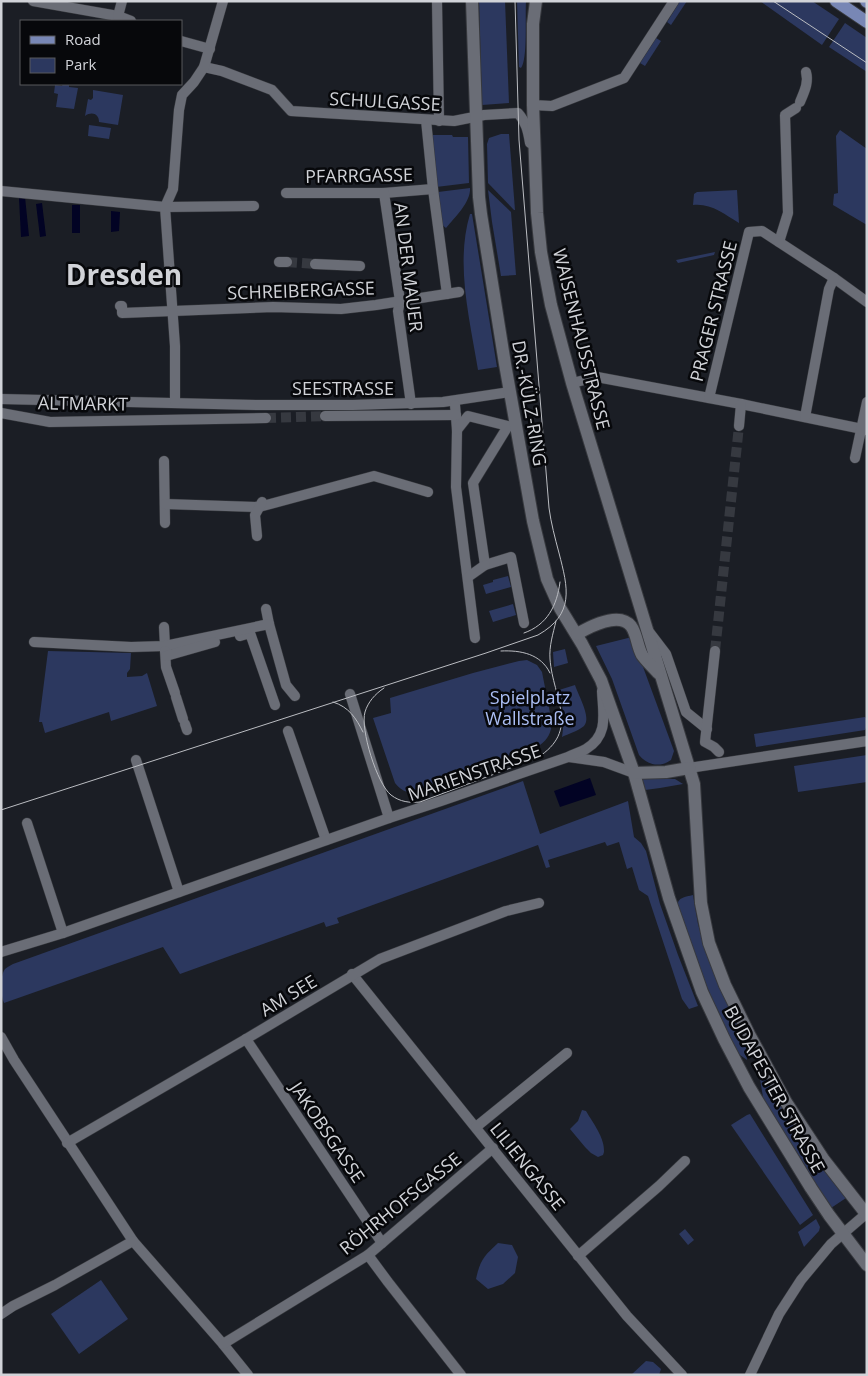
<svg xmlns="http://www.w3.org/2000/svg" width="868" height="1376" viewBox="0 0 868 1376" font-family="'Open Sans',sans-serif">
	<rect width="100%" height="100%" fill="#1b1e25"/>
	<g fill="#2c385f">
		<path d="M479,1H505L509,103L482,105Z"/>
		<path d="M517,1H526C525,16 528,59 521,68L519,67Z"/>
		<path d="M680,1H687L671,25L667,22Z"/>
		<path d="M760,1H812L839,19L822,45Z"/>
		<path d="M845,23L867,38V72L829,47Z"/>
		<path d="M656,38L661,41L645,66L640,63Z"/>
		<path d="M63,84H69V87L78,88L74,109L56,107L58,94L54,93L55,85L62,86Z"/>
		<path d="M93,90L123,95L118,125L99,122C99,114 92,111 85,116L88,99L91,100L93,98Z"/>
		<path d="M89,125L111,128L109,139L88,136Z"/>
		<path d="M840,130L867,149V225L833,205L834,194L838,193L836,136Z"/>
		<path d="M501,134H509L515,210H514L488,183L487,144L489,138Z"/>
		<path d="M431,135H452L453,137H468L469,183L436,187Z"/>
		<path d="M470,188C471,202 455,217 446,228L441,224L438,192Z"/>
		<path d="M488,190L511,212L516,275L501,276L492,222Z"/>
		<path d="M737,190L739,223C724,214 711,203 693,205L694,194L697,192Z"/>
		<path d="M470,214H472L497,367L478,370C470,320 455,264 470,214Z"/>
		<path d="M715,252L714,255L678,263L676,260Z"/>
		<path d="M508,576L511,587L486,594L483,585L493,582V580Z"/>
		<path d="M513,604L516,615L493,622L489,611Z"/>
		<path d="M632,637L674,751L671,760C660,768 647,765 639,755L612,679L596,646Z"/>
		<path d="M565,649L568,663L554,667L553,652Z"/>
		<path d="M48,651L131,653L130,669L127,673V677L142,676L147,673L157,706L111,721L109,712L45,733L42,722H39Z"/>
		<path d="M527,660L537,665L542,672L552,723C551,733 548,739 540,745L413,792C405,793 400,789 395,783L373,718L391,713L390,698L473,673L519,661Z"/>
		<path d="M575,685C578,695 592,718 584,726C578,731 568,734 562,737C565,719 563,708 559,690Z"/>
		<path d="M865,717C868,720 867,726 865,730L756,747L754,734Z"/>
		<path d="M867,755V782L798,792L794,766Z"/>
		<path d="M643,779H675L683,784L660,788L645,790L643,782Z"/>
		<path d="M523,781L540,834L628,801L634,837L641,843L646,851L660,904L678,955L698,1006L689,1009L682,999L648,896L639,890L632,867L627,869L619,842L607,846L605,842L548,860L550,867L546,868L538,845L337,918L339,923L326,927L324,922L180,974L163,947L4,1003C0,994 0,976 5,969C7,967 10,966 13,964Z"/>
		<path d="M693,895L698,924L706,952L746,1040L747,1060L740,1055H737L716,1012L677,906C678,897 685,897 693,895Z"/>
		<path d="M757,1061L800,1132L846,1198L831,1208L764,1103Z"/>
		<path d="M582,1110L586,1111C593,1123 605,1138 604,1152L603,1155L598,1157L591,1153L585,1147L570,1129L578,1121Z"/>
		<path d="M750,1114L813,1215L800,1225L731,1125L747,1115Z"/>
		<path d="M816,1219L820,1227L819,1231L804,1247L798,1232Z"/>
		<path d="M685,1229L694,1240L688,1245L679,1234Z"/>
		<path d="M498,1243L512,1245L518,1257L515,1273L503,1284L488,1289L476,1279C480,1260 484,1256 498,1243Z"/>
		<path d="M101,1280L128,1319L79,1354L51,1314Z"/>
		<path d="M646,1361L653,1362L661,1369L659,1375H631Z"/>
	</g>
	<g fill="#020324">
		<path d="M25,197L29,236L21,237L19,198Z"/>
		<path d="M42,203L46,236L40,237L36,204Z"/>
		<rect x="72" y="205" width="8" height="28"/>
		<path d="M111,211L120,212L119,231L111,232Z"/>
		<path d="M590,778L596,795L560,807L554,791Z"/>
	</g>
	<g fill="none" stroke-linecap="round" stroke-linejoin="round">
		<g stroke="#363940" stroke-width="10" stroke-dasharray="10 5" stroke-linecap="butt">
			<path d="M287,262L315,264"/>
			<path d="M266,418L325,416"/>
			<path d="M715,651L739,426"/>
		</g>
		<g stroke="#37393e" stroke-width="11">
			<g id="street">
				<path d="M33,1L118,16L131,21"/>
				<path d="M437,1L439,121"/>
				<path d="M118,16L122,1"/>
				<path d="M181,41L210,49"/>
				<path d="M204,67L222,71L272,90L291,111L454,121L484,115L518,113C526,122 528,131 530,143"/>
				<path d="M800,102C804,92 809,83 806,72"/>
				<path d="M533,105L552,106L624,78L674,1"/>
				<path d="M426,120L433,189L447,294"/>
				<path d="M1,191L165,207L254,206"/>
				<path d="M286,193H384L433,189"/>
				<path d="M384,193L400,301L398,311L411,404"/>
				<path d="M779,242L788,213L785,115L796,108"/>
				<path d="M279,262H287"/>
				<path d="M315,264L360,266"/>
				<path d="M120,306H122V313L273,307L341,309L376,305L459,292"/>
				<path d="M572,383L597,377L741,404L867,430"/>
				<path d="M709,398L749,232L762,231L834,278L867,302"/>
				<path d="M1,399L256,405H353L443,402L510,392"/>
				<path d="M175,402V346L165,207L173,189L179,110L182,95L194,82L204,67L223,1"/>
				<path d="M455,405L457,430L456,487L475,638"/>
				<path d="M1,413L50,422L266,418"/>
				<path d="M325,416L456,415"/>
				<path d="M805,417L829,289L834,278"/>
				<path d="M739,426L741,404"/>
				<path d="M457,430L468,416L508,426L473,483L485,565L511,557L524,623"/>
				<path d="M855,458L867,402"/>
				<path d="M164,461L165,523"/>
				<path d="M165,504L259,507L374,476L428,492"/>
				<path d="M257,536L255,515L262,502"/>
				<path d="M468,577L485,565"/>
				<path d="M266,609L269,624L286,685L295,696"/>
				<path d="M164,627L165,646"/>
				<path d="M650,633L666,654L686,712L707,729"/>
				<path d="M240,636L250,633L275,705"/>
				<path d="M34,642L131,647L165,646L269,624"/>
				<path d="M165,651L166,667L175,693"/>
				<path d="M715,651L705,742L714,747L719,752"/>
				<path d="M166,656L215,642"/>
				<path d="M350,694L389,818"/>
				<path d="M176,697L183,719"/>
				<path d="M185,724L187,730"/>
				<path d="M288,731L326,840"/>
				<path d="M569,757L604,762L634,773"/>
				<path d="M136,760L179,892"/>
				<path d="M689,768L867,741"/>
				<path d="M27,823L63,933"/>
				<path d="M1,952L63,933L389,818L441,801L568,757C574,754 581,752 586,749C609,735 603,714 602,691"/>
				<path d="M352,974L627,1316L682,1375"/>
				<path d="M1,1037L14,1060L133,1241L223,1344L248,1375"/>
				<path d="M246,1039L382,1243"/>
				<path d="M476,1127L567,1053"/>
				<path d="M67,1143L246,1039L380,959L506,911L539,903"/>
				<path d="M368,1255L388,1282L461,1375"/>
				<path d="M578,1256L659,1186L685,1161"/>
				<path d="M1,1314L13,1306L55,1285L133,1241"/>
				<path d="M223,1344L368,1255L493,1148"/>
				<path d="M750,1375L779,1314L801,1280L831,1244L867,1213"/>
			</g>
		</g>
		<g stroke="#37393e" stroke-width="14">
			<g id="secondary">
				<path d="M472,1L479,197L481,214L505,364L533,521L547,579L560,608L582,644L601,680L634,773L669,898L702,992L724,1039L749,1087L811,1188L829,1215L867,1265"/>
				<path d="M536,1L533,24V105L537,213L541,252L551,305L572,383L694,784L701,903L709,943L725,985L749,1034L786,1102L824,1160L867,1215"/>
				<path d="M577,634C589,627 619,611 631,626C637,634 637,646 642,655C646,661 653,667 658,673"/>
				<path d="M634,773L666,772L689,768"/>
			</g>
		</g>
		<g stroke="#37393e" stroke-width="14">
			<g id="primary">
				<path d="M836,1L867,22"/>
				<path d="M866,1L867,2"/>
			</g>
		</g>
		<use href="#street" stroke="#6a6d76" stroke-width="10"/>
		<use href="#secondary" stroke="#6a6d76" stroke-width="12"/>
		<use href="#primary" stroke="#7887b5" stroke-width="12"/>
		<g stroke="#bbbdc2" stroke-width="1">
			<path d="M773,1L867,63"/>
			<path d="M524,633C547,625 557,606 560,582"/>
			<path d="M501,651C521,650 541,654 550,673"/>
			<path d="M384,688C375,694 368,702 365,712C360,729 377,784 391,795C400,802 410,803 420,802L537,758C581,730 553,699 550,659C549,646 553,634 556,621"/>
			<path d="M333,702C349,707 356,718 363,732"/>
			<path d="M1,810L486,653L538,635C575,614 568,588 559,553C555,538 551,523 549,508L519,140L515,1"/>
		</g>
	</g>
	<g text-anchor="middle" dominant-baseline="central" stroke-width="5" stroke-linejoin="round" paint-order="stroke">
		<g font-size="18" fill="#d1d3d8" stroke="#07080b">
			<text transform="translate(385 101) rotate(3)">SCHULGASSE</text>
			<text transform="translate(359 175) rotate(-1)">PFARRGASSE</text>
			<text transform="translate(409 267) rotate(83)">AN DER MAUER</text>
			<text transform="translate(301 290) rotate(-2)">SCHREIBERGASSE</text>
			<text transform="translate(713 311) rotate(-76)">PRAGER STRASSE</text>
			<text transform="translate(582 339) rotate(76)">WAISENHAUSSTRASSE</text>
			<text x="343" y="388">SEESTRASSE</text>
			<text transform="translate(83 403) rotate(1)">ALTMARKT</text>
			<text transform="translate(530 403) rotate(80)">DR.-KÜLZ-RING</text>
			<text transform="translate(474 772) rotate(-19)">MARIENSTRASSE</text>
			<text transform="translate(288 995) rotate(-31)">AM SEE</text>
			<text transform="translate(775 1089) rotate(61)">BUDAPESTER STRASSE</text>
			<text transform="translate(328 1132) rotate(56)">JAKOBSGASSE</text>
			<text transform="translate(528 1166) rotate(51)">LILIENGASSE</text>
			<text transform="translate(400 1203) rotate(-39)">RÖHRHOFSGASSE</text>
		</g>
		<g font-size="18" fill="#abbef4" stroke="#07080b">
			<text x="530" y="697">Spielplatz<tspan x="530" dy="21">Wallstraße</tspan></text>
		</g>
		<g font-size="28" font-weight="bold" fill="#d1d3d8" stroke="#07080b">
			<text x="124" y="274">Dresden</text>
		</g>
	</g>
	<rect width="868" height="1376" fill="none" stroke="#d1d3d8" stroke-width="5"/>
	<rect x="20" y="20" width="162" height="65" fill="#07080b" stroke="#58595d"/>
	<rect x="30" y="36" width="25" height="8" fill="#7887b5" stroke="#58595d"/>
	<text x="65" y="45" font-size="15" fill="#d1d3d8">Road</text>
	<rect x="30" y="58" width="25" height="15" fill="#2c385f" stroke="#58595d"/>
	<text x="65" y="70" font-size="15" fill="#d1d3d8">Park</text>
</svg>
